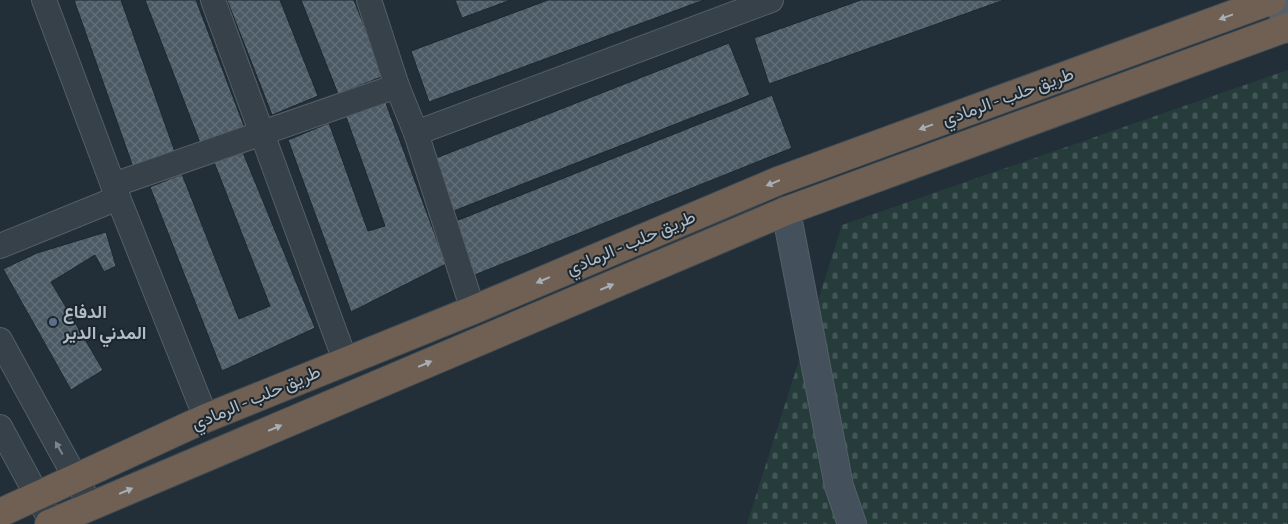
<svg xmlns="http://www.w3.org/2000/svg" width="1288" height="524" viewBox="0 0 1288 524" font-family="'Sofia Sans Condensed',Vazirmatn,sans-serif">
	<defs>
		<pattern id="cemetery-stones" width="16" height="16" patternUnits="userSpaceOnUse" patternTransform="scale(1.25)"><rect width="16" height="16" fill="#253c3b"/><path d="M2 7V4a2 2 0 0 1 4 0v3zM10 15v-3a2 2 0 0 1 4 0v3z" fill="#425656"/></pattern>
		<pattern id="building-cross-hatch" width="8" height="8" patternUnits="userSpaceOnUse" patternTransform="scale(1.25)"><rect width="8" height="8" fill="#4b5a65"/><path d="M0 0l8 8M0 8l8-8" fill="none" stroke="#63707a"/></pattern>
	</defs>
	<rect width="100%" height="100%" fill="#222f39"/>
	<path fill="url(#cemetery-stones)" d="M1288,70V524H747L842,225Z"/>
	<g fill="url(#building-cross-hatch)" stroke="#1d2830">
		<path d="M74,0H121L175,152L133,167Z"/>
		<path d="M145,0H196L246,131L202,148Z"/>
		<path d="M227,0H280L318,96L272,115Z"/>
		<path d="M301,0H354L384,76L338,94Z"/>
		<path d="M455,0H511L462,18Z"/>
		<path d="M548,0H704L429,102L411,51Z"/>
		<path d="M861,0H1004L769,84L754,38Z"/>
		<path d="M729,43L750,95L446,214L431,160Z"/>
		<path d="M772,95L792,148L472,276L451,223Z"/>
		<path d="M384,98L446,264L351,312L288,140L329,123L368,231L385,226L345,114Z"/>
		<path d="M242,150L315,328L222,371L150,187L182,174L239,319L270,306L214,162Z"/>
		<path d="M106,232L116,266L104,272L95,255L51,282L103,370L71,390L3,269L37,253Z"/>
	</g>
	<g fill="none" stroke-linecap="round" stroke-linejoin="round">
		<g stroke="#545f67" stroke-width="26">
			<g id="street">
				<path d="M44,0L113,185L206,418"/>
				<path d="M213,0L345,360"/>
				<path d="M369,0L397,86L416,133L473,310"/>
				<path d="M416,133L771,0"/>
				<path d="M113,185L397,86"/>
				<path d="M0,246L118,198"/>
				<path d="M0,340L91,506"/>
				<path d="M0,427L52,523"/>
			</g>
		</g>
		<g stroke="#545f67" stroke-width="30">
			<path id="secondary" d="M786,211L839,486L852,524"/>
		</g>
		<g stroke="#3f4a53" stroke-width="30">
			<path id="primary" d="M1283,0L1284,29"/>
		</g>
		<g stroke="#414c54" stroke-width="30">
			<g id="highway">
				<path d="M0,513L206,418L473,310L778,181L1272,0"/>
				<path d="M49,524L786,211L1288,27"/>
			</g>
		</g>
		<use href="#street" stroke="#36414a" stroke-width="24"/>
		<use href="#secondary" stroke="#44515c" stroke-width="28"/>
		<use href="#primary" stroke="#54606a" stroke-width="28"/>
		<use href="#highway" stroke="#6f6053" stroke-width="28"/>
	</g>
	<defs><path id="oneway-solid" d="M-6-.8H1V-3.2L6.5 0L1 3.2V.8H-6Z" transform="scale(1.25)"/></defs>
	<g fill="#a7aeb5">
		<use href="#oneway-solid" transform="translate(1226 17) rotate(160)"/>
		<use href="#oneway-solid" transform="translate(926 127) rotate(160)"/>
		<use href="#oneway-solid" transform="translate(773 183) rotate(158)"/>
		<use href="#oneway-solid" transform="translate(543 280) rotate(157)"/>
		<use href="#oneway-solid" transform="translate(607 287) rotate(-23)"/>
		<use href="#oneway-solid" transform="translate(425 364) rotate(-23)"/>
		<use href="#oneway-solid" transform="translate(275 428) rotate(-23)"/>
		<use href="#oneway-solid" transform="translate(126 491) rotate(-23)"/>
	</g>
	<use fill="#7a858e" href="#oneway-solid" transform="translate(59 448) rotate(-119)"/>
	<circle fill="#5c6f8a" stroke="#1b262e" stroke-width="2" cx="53" cy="322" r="5"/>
	<g text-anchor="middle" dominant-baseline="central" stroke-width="4" stroke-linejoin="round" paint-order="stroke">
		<g font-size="18" fill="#b1bcc6" stroke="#1b262e">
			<text transform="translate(1008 97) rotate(-20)">طريق حلب - الرمادي</text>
			<text transform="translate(631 243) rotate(-23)">طريق حلب - الرمادي</text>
			<text transform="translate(256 398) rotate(-23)">طريق حلب - الرمادي</text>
		</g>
		<g font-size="18" font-weight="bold" fill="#b1bcc6" stroke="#1b262e" text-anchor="start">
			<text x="63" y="312">الدفاع<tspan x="63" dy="21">المدني الدير</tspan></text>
		</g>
	</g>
</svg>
